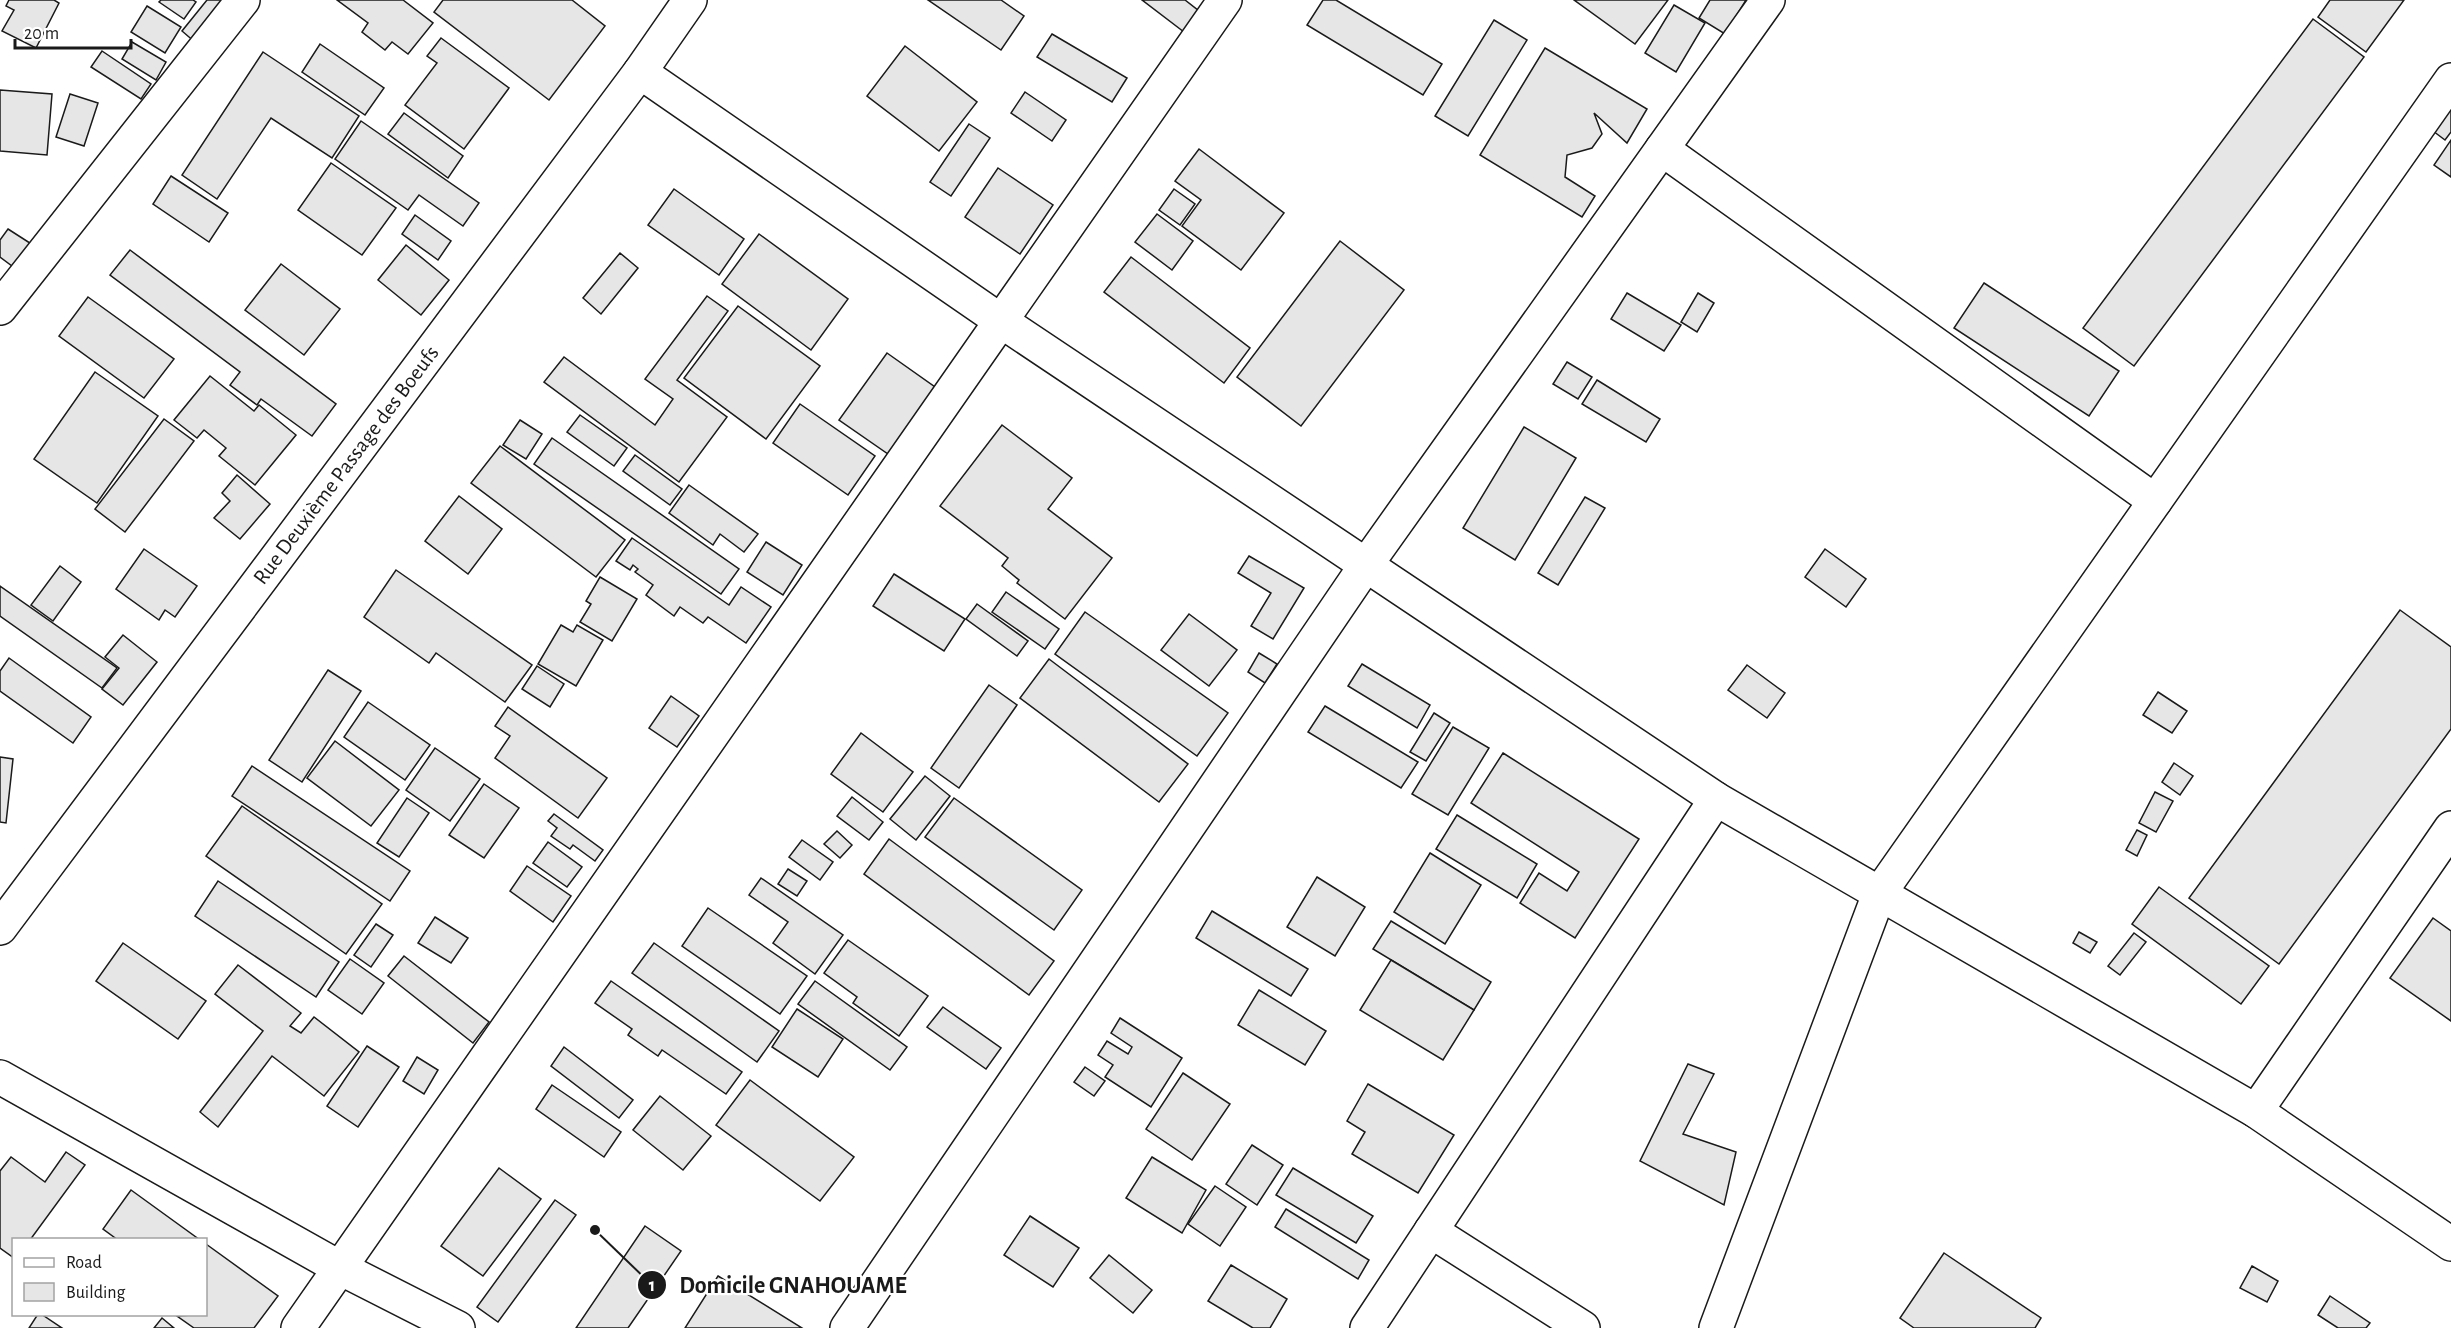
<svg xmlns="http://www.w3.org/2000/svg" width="2451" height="1328" viewBox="0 0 2451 1328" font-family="'Alegreya Sans',sans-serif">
	<rect width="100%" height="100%" fill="#fff"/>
	<g fill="#e6e6e6" stroke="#1a1a1a" stroke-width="1.5">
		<path d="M9,0H54L59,3L36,48L2,31L14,10L6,6Z"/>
		<path d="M161,0H193L196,2L184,19L159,2Z"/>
		<path d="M207,0H232L196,43L182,31Z"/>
		<path d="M337,0H403L433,23L408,54L392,42L385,50L362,32L368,23Z"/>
		<path d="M443,0H572L605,26L549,100L434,12Z"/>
		<path d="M928,0H1001L1024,16L1001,50Z"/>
		<path d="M1142,0H1185L1199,11L1184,32Z"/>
		<path d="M1323,0H1336L1442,64L1423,95L1307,25Z"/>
		<path d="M1574,0H1668L1635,44Z"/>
		<path d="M1710,0H1746L1725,34L1699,18Z"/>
		<path d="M2330,0H2404L2366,52L2318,17Z"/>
		<path d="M1674,5L1705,23L1676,72L1645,53Z"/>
		<path d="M147,6L181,27L165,53L131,32Z"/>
		<path d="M2313,19L2364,57L2134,366L2083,328Z"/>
		<path d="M1494,20L1527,40L1468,136L1435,116Z"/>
		<path d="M1052,34L1127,78L1112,102L1037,57Z"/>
		<path d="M441,38L509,88L464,149L405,105L437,63L427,56Z"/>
		<path d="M132,42L166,62L156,80L122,59Z"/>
		<path d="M320,44L384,88L365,115L302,72Z"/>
		<path d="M905,46L977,102L939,151L867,96Z"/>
		<path d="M1545,48L1647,109L1627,143L1594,113L1602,134L1592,148L1567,155L1565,177L1595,196L1582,217L1480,155Z"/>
		<path d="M102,51L151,84L141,99L91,67Z"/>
		<path d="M263,52L359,116L332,158L271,118L217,199L182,175Z"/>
		<path d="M0,90L52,94L47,155L0,151Z"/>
		<path d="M1025,92L1066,120L1052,141L1011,113Z"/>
		<path d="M70,94L98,103L84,146L56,137Z"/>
		<path d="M2451,97V132L2445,140L2425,125Z"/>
		<path d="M404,113L463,156L448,178L388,134Z"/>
		<path d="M361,121L479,203L463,226L419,195L408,210L335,159Z"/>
		<path d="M969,124L990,138L951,196L930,182Z"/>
		<path d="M2451,140V177L2434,165Z"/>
		<path d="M1199,149L1284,213L1241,270L1182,226L1201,200L1175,181Z"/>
		<path d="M331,163L396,208L362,255L298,210Z"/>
		<path d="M998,168L1053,205L1020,254L965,217Z"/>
		<path d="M171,176L228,213L209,242L153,204Z"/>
		<path d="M674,189L744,239L719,275L648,225Z"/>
		<path d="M1174,189L1195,204L1180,225L1159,210Z"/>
		<path d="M1157,214L1193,241L1172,270L1135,242Z"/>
		<path d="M415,215L451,241L438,260L402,234Z"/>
		<path d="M8,229L33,245L16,269L0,257V240Z"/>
		<path d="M759,234L848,299L811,350L722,284Z"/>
		<path d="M1340,241L1404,290L1301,426L1237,377Z"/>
		<path d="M406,245L449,280L421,315L378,280Z"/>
		<path d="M130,250L336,404L312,436L261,399L257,405L230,385L240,372L110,275Z"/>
		<path d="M620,253L638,268L601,314L583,298Z"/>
		<path d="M1131,257L1250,348L1224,383L1104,292Z"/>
		<path d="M281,264L340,309L304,355L245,310Z"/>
		<path d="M1984,283L2119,371L2089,416L1954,328Z"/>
		<path d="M1627,293L1681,325L1664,351L1611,319Z"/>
		<path d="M1698,293L1714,303L1697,332L1681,322Z"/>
		<path d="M707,296L728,311L677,380L727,417L679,482L544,382L564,357L655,425L673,399L645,379Z"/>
		<path d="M88,297L174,359L144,398L59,336Z"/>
		<path d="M738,306L820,366L766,439L684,378Z"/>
		<path d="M887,353L935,387L888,454L839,420Z"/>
		<path d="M1567,362L1592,377L1578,399L1553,384Z"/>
		<path d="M95,372L158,416L97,503L34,459Z"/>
		<path d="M210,376L254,411L259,405L296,435L255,485L219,456L226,448L204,430L197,438L174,420Z"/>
		<path d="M1597,380L1660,419L1646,442L1582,404Z"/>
		<path d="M800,404L875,456L848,495L773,443Z"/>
		<path d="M580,415L627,448L614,466L567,432Z"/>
		<path d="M164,419L194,441L125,532L95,509Z"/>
		<path d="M520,420L542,434L526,459L503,445Z"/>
		<path d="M1002,425L1072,478L1048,509L1112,558L1065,619L1017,583L1019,580L1002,566L1008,558L940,506Z"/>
		<path d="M1524,427L1576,458L1515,560L1463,528Z"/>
		<path d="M552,438L739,569L721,594L534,464Z"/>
		<path d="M500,446L625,540L596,577L471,483Z"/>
		<path d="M635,455L682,489L670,505L623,471Z"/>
		<path d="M237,475L270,504L240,539L214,518L230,501L222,493Z"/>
		<path d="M689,485L758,534L744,552L720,534L713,545L669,513Z"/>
		<path d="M459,496L502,529L468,574L425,541Z"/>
		<path d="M1585,497L1605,508L1558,585L1538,573Z"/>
		<path d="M632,538L729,605L741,587L771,607L746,643L708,617L703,623L680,607L674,616L646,595L653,585L635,572L638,569L633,565L630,570L616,561Z"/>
		<path d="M766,542L802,565L783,595L747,572Z"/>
		<path d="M144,549L197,586L175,617L165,610L159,620L116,589Z"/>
		<path d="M1825,549L1866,579L1846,607L1805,577Z"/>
		<path d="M1249,556L1304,588L1273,639L1251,626L1271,593L1238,573Z"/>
		<path d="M60,566L81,582L53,621L31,605Z"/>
		<path d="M396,570L532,665L505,702L436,653L429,663L364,617Z"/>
		<path d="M894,574L965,619L944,651L873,606Z"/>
		<path d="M600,577L637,599L612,641L580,622L591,604L586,601Z"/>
		<path d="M0,586L117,668L102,688L0,616Z"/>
		<path d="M1006,592L1059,629L1045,649L992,612Z"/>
		<path d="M977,604L1028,641L1017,656L966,619Z"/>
		<path d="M2400,610L2451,647V729L2279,964L2189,898Z"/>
		<path d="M1085,612L1228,713L1197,756L1055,654Z"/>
		<path d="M1189,614L1237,650L1209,686L1161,650Z"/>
		<path d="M561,625L573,632L577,625L603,640L576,686L538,664Z"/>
		<path d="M123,635L157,662L123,705L102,689L119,668L105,657Z"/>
		<path d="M1259,653L1277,664L1265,683L1248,672Z"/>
		<path d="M9,658L91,717L73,743L0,691V671Z"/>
		<path d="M1049,659L1188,764L1159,802L1020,698Z"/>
		<path d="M1362,664L1430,705L1417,728L1348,686Z"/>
		<path d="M1747,665L1785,693L1767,718L1728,690Z"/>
		<path d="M537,666L564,684L550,707L522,689Z"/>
		<path d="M328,670L361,691L302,782L269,760Z"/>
		<path d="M989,685L1017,705L959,788L931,768Z"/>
		<path d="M2158,692L2187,711L2172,733L2143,715Z"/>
		<path d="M671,696L699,716L677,747L649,728Z"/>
		<path d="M368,702L430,745L405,780L344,737Z"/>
		<path d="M1325,706L1418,762L1401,788L1308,732Z"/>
		<path d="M508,707L607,778L578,818L495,758L510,736L495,726Z"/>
		<path d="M1434,713L1450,723L1426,761L1410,752Z"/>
		<path d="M1453,727L1489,748L1448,815L1412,794Z"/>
		<path d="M861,733L913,772L883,812L831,774Z"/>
		<path d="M335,741L399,790L371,826L307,778Z"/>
		<path d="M435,748L480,779L450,821L406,790Z"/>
		<path d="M1503,753L1639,839L1575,938L1520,903L1539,873L1567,891L1579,872L1471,803Z"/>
		<path d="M0,757L13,759L6,823L0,822Z"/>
		<path d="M2174,763L2193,776L2180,795L2162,782Z"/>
		<path d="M252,766L410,871L390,901L232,796Z"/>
		<path d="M925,776L950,796L916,840L890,819Z"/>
		<path d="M484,784L519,808L484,858L449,835Z"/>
		<path d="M2155,792L2173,801L2156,832L2139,823Z"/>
		<path d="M852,797L883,822L869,840L837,816Z"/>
		<path d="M407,798L429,813L399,857L377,843Z"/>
		<path d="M954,798L1082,890L1054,930L925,837Z"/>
		<path d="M242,806L382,904L346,954L206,856Z"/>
		<path d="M554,814L603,850L595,861L573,845L570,849L551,836L557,828L548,821Z"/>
		<path d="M1457,815L1537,864L1517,898L1436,849Z"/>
		<path d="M2137,830L2147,835L2137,856L2126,850Z"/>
		<path d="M837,831L852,845L840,858L824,844Z"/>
		<path d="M889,839L1054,961L1029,995L864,874Z"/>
		<path d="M802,840L833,862L820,880L789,857Z"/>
		<path d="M548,842L582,867L567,887L533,863Z"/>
		<path d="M1430,853L1481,885L1445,944L1394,912Z"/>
		<path d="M527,866L571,896L553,922L510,891Z"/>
		<path d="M788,869L807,881L797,896L778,884Z"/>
		<path d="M1317,877L1365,907L1335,956L1287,927Z"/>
		<path d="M761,878L843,935L815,974L773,943L788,922L749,895Z"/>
		<path d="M218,881L339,962L316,997L195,916Z"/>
		<path d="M2159,887L2269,966L2241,1004L2132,924Z"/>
		<path d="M708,908L807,976L780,1014L682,946Z"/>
		<path d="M1212,911L1308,969L1291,996L1196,938Z"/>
		<path d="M435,917L468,938L451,963L418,943Z"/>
		<path d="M2433,918L2451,931V1021L2390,978Z"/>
		<path d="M1391,921L1491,982L1474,1010L1373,949Z"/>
		<path d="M376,924L393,935L371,967L354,955Z"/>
		<path d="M2079,932L2097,942L2090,953L2073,943Z"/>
		<path d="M2134,933L2146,942L2120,975L2108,966Z"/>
		<path d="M848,940L928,996L899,1036L853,1003L857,997L824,973Z"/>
		<path d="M123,943L206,1001L178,1039L96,981Z"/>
		<path d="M654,943L779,1031L757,1062L632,973Z"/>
		<path d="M404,956L489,1022L473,1043L388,976Z"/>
		<path d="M350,959L384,983L362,1014L328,990Z"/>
		<path d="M1391,960L1474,1010L1443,1060L1360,1010Z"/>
		<path d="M238,965L301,1013L290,1026L301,1033L314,1017L359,1052L324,1096L272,1056L218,1127L200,1112L263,1031L215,994Z"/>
		<path d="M611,981L742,1072L726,1094L662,1050L658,1056L628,1035L632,1029L595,1003Z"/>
		<path d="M815,981L907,1047L890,1070L798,1004Z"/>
		<path d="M1259,990L1326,1031L1305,1065L1238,1025Z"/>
		<path d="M943,1007L1001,1048L986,1069L927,1027Z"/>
		<path d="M797,1009L843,1039L818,1077L772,1047Z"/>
		<path d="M1120,1018L1182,1058L1151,1107L1105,1077L1113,1065L1098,1055L1107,1041L1128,1054L1132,1047L1111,1033Z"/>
		<path d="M367,1046L399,1067L358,1127L327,1106Z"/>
		<path d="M564,1047L633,1100L619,1118L551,1066Z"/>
		<path d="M417,1057L438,1070L424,1094L403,1081Z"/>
		<path d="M1688,1064L1714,1074L1683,1134L1736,1152L1724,1205L1640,1161Z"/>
		<path d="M1085,1067L1105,1081L1094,1096L1074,1082Z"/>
		<path d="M1183,1073L1230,1104L1192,1160L1146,1129Z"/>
		<path d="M750,1080L854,1157L820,1201L716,1125Z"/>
		<path d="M1368,1084L1454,1135L1418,1193L1352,1154L1365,1132L1347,1121Z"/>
		<path d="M552,1085L621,1132L604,1157L536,1109Z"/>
		<path d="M660,1096L711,1136L683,1170L633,1130Z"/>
		<path d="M1252,1145L1283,1165L1257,1205L1226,1184Z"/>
		<path d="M66,1152L85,1165L30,1240H14V1258L0,1248V1171L11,1157L45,1182Z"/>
		<path d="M1152,1157L1206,1190L1182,1233L1126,1198Z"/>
		<path d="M499,1168L541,1199L483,1276L441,1246Z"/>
		<path d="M1293,1168L1373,1216L1356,1243L1276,1195Z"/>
		<path d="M1215,1186L1246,1207L1220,1246L1188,1224Z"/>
		<path d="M131,1190L200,1240H118L103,1229Z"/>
		<path d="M555,1200L576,1215L498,1322L477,1307Z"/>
		<path d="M1286,1209L1369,1260L1358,1279L1275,1227Z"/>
		<path d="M1030,1216L1079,1248L1053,1287L1004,1255Z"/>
		<path d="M645,1226L681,1251L628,1328H576Z"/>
		<path d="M206,1244L278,1296L254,1328H194L177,1316L206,1314Z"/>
		<path d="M1944,1253L2041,1318L2035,1328H1914L1900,1318Z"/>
		<path d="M1109,1255L1152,1290L1133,1313L1090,1278Z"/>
		<path d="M1231,1265L1287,1299L1270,1328H1253L1208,1301Z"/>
		<path d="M2252,1266L2278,1281L2267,1302L2240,1288Z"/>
		<path d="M718,1276L802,1328H685Z"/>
		<path d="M2330,1296L2370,1323L2366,1328H2338L2318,1315Z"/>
		<path d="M38,1314H41L62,1328H29Z"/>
		<path d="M162,1318L174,1328H154Z"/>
	</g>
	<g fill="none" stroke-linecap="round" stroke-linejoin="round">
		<g stroke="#1a1a1a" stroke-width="36">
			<g id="street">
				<path d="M640,72L1001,321L1716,799L2256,1111L2451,1244"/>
				<path d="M1662,149L2155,501"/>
				<path d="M0,308L243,0"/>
				<path d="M0,928L640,72L690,0"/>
				<path d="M0,1077L340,1268L458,1328"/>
				<path d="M2256,1111L2451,828"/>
				<path d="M1431,1231L1583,1328"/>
				<path d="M298,1328L1225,0"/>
				<path d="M847,1328L1366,565L1768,0"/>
				<path d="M1367,1328L1716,799"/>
				<path d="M1716,1328L1879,894L2451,80"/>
			</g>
		</g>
		<use href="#street" stroke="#fff" stroke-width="33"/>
	</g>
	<g text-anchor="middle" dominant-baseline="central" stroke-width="4.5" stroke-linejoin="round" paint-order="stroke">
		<g font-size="22" fill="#1a1a1a" stroke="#fff">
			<text transform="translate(346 465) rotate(-53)">Rue Deuxième Passage des Boeufs</text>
		</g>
	</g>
	<path fill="none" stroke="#1a1a1a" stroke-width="2" d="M595 1230L652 1285"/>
	<g fill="#1a1a1a" stroke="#fff" stroke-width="2">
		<circle cx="595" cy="1230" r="6"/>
		<circle cx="652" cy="1285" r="15"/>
	</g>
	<g font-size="18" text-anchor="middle" font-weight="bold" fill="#fff">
		<text x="652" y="1291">1</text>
	</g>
	<g font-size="24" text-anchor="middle" font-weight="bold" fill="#1a1a1a" stroke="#fff" stroke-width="4.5" stroke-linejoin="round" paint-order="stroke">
		<text x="793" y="1293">Domicile GNAHOUAME</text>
	</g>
	<rect x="12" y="1238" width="195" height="78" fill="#ffffff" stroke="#a3a3a3" stroke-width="1.5"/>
	<rect x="24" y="1258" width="30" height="9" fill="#ffffff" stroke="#a3a3a3" stroke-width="1.5"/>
	<text x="66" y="1268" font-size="18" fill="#1a1a1a">Road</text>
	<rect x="24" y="1283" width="30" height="18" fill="#e6e6e6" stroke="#a3a3a3" stroke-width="1.5"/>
	<text x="66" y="1298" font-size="18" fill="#1a1a1a">Building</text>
	<path d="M15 39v9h116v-9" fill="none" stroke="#1a1a1a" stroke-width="3"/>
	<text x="24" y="39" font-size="18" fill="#1a1a1a" stroke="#ffffff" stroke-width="4.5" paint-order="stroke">20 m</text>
</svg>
